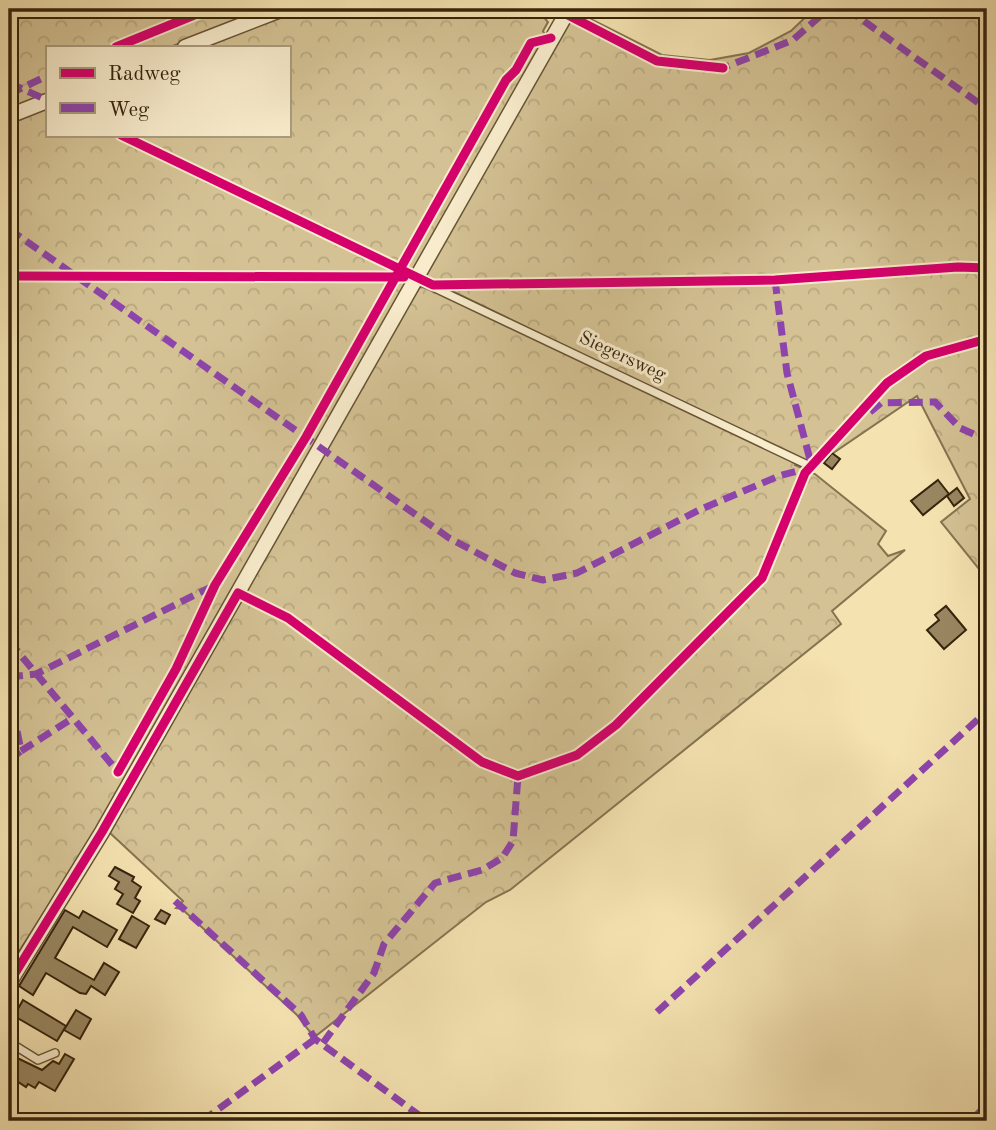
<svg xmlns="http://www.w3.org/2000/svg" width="996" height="1130" viewBox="0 0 996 1130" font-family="'Old Standard TT',serif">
	<defs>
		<pattern id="forest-crowns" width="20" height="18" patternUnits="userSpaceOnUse" patternTransform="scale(1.75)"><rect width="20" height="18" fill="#d4c294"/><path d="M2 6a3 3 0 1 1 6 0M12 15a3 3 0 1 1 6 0" fill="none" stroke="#b7a77e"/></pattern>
	</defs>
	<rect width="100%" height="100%" fill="#f4e2b0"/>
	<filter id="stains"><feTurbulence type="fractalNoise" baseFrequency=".00286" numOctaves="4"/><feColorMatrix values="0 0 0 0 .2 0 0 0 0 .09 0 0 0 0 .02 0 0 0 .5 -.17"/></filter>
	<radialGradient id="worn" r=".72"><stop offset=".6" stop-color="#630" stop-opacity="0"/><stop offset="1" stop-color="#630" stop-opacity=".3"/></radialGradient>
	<g fill="url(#forest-crowns)" stroke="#857350" stroke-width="2">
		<path d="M9,9H269L170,47H47V95L9,110Z"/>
		<path d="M300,9H537L548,22L543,31L546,37L101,824L9,967V123L47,108V135H289V47H202Z"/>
		<path d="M814,9H987V579L941,522L970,499L917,396L814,466L423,277L573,10L662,55L710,60L749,53L791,31Z"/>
		<path d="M417,287L431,288L796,462L795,465L815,474L886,531L878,544L888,556L905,550L832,611L841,624L510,890L486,902L317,1035L310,1032L297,1015L182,909L176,908L183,901L109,832Z"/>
	</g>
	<g fill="#998761" stroke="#36240c" stroke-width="2">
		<path d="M832,453L840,459L832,469L824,463Z"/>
		<path d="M938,480L949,494L923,515L911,501Z"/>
		<path d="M957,488L964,498L954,506L947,496Z"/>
		<path d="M946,606L966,630L944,649L927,630L939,620L935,615Z"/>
		<path d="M115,867L134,877L132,881L141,887L135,898L140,901L133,913L117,904L123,894L115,889L119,882L109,876Z"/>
		<path d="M65,910L79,918L83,911L117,930L107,947L73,927L55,958L94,980L104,963L119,972L105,995L91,986L86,994L80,993L46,973L33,995L19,986Z"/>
		<path d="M161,910L170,915L165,924L155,919Z"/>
		<path d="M132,916L149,926L136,948L119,939Z"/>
		<path d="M23,1000L66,1026L57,1041L14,1016Z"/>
		<path d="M76,1010L91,1019L80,1039L64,1030Z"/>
		<path d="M9,1054L42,1070L53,1061L59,1064L65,1054L74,1059L55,1091L39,1082L35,1088L28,1084L26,1087L9,1076Z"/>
	</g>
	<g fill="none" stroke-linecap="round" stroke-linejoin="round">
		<g stroke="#665435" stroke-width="10">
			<g id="service">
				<path d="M416,279L812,467"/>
				<path d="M9,1042L38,1060L55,1053"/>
			</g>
		</g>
		<g stroke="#665435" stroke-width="17">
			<g id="minor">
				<path d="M185,47L283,9"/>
				<path d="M9,116L47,101"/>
				<path d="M9,983L102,832L569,9"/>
			</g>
		</g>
		<use href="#service" stroke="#f8eccc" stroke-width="7"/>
		<use href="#minor" stroke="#f8eccc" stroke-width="14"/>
		<g stroke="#8e44ad" stroke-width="7" stroke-dasharray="14 7" stroke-linecap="butt">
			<path d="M847,9L987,109"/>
			<path d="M716,67L723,68L793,40L828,9"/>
			<path d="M9,83L47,100"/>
			<path d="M9,94L47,76"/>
			<path d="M9,229L449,538L515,573L543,580L577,573L699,510L779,476L808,468"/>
			<path d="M775,280L787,373L812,467"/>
			<path d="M870,412L881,403L935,402L960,428L987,440"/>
			<path d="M9,641L118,772L120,767"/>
			<path d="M9,677L36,674L215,585"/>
			<path d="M9,690L21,751L9,760"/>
			<path d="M21,751L73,718"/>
			<path d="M175,901L301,1015L315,1039L427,1121"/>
			<path d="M657,1012L987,711"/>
			<path d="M323,1043L374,973L384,944L435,883L482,870L502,858L513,841L518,776"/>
			<path d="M202,1121L315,1039"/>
			<path d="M971,1121L987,1104"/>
		</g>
		<g stroke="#f8eccc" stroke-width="13">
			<g id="cycleway">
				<path d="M566,14L657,61L723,68"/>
				<path d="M116,47L209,9"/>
				<path d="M121,135L433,285L775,280L958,267L987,268"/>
				<path d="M9,276L404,277"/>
				<path d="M118,772L176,669L215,585L306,437L506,80L516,70L531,43L551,38"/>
				<path d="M9,983L102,832L238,593L288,618L482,762L518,776L577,755L616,725L762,578L805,473L887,383L926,356L987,339"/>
			</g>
		</g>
		<use href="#cycleway" stroke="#d6006c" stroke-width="9"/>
	</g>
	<g text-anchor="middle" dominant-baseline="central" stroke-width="6" stroke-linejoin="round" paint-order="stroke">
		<g font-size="19" fill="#36240c" stroke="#f8eccc">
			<text transform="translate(622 357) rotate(25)">Siegersweg</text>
		</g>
	</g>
	<rect width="996" height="1130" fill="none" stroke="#f4e2b0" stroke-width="35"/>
	<rect x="10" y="10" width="975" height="1109" fill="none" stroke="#36240c" stroke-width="3.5"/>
	<rect x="18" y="18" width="961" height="1095" fill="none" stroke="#36240c" stroke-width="2"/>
	<rect x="46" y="46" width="245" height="91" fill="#f8eccc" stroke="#aa9c7f" stroke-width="2"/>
	<rect x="60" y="68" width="35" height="10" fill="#d6006c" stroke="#aa9c7f" stroke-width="2"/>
	<text x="108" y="80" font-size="21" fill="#36240c">Radweg</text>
	<rect x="60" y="103" width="35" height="10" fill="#8e44ad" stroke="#aa9c7f" stroke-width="2"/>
	<text x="108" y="116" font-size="21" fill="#36240c">Weg</text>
	<rect width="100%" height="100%" filter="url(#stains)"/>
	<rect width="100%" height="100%" fill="url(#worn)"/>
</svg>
